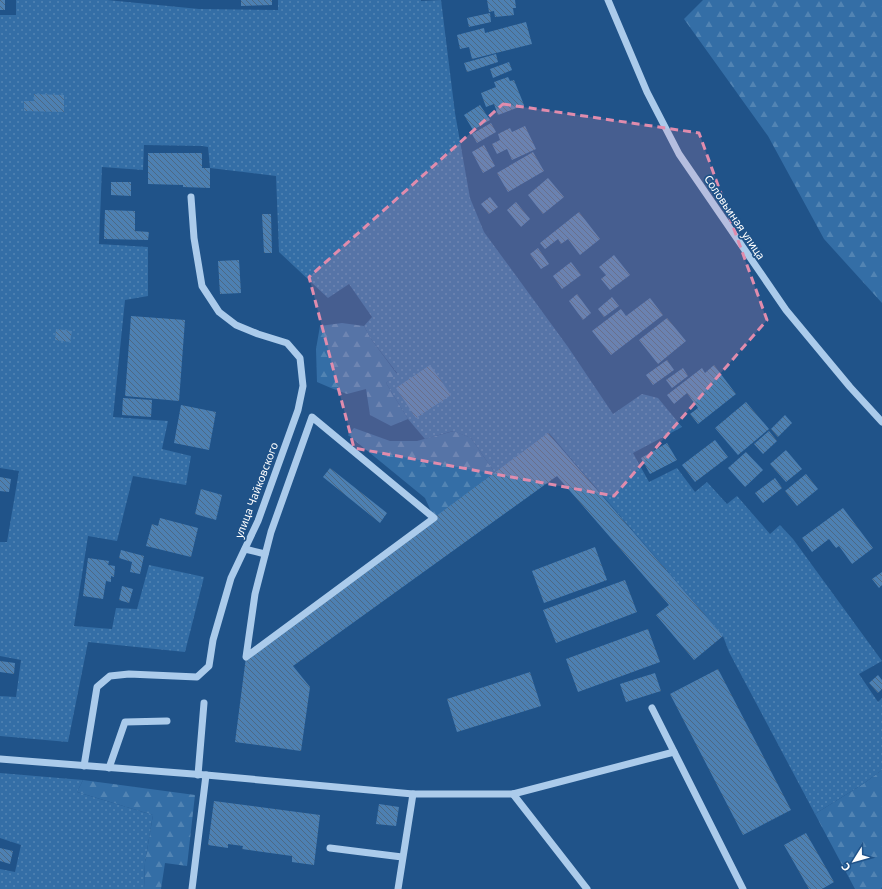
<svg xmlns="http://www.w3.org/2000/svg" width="882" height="889" viewBox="0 0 882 889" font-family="'Noto Sans',sans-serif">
	<defs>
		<pattern id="forest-firs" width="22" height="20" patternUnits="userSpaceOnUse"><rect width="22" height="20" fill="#346ea6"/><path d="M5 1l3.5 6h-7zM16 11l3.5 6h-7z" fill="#5284b3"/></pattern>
		<pattern id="garden-dots" width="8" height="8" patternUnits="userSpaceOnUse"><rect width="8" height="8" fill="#346ea6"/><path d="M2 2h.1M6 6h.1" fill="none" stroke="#5284b3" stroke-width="1.8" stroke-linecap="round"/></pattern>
		<pattern id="building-back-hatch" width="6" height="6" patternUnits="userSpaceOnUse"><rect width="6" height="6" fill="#4d80b2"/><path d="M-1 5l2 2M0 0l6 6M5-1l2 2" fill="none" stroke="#4d6984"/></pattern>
	</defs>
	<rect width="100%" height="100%" fill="#205389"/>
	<g fill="url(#forest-firs)">
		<path d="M703,0H882V303L824,239L768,136L684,19Z"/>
		<path d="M342,323L364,326L371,339L397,374L386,383L408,419L391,426L370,415L366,389L347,394L331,388L317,382L316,349L320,326Z"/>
		<path d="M354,428L390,441H417L454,431L471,438L495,473L434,518L425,498L348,435Z"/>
		<path d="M882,770V887L881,889H855L815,814L863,784Z"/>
		<path d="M83,780L195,795L187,866L165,863L161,889H144L145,862L153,815L77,792Z"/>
	</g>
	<g fill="url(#garden-dots)">
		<path d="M16,0H107L199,9L278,10V0H421V1L441,0L455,113L470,198L484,232L568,347L613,414L642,394L658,398L682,427L633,453L649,482L677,468L695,492L707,482L727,504L737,496L770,534L780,525L793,539L882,661L859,674L878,702L882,698V770L863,784L815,814L729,652L723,636L549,433L495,473L471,438L453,431L425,439L408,419L386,383L397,373L371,339L364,326L372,317L349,284L328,298L279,252L276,176L210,168L208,147L202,146L144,145L143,170L102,167L99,244L148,247V296L125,300L113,417L168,421L162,449L191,456L186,485L133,476L117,541L88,536L74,626L112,629L116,608L137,609L149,565L204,577L185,652L88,642L68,742L0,736V696L16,697L21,660L0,656V542H7L19,471L0,468V15H16Z"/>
		<path d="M0,773L83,780L77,792L153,815L145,862L144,889H0V869L15,872L21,845L0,838Z"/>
	</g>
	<g fill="url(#building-back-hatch)">
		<rect x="0" y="0" width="5" height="10"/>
		<path d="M241,0H272V5L241,6Z"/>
		<path d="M487,0H515L516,8H513L514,15L495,17L494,11L489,12Z"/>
		<path d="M490,13L491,22L469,27L467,18Z"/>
		<path d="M526,22L532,44L472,59L469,47L460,49L457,35L484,28L485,33Z"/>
		<path d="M496,54L498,62L467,72L464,63Z"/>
		<path d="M509,62L512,70L493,78L490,69Z"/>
		<path d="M508,77L510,81L514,80L524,105L498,115L494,104L486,107L481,93L496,87L494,82Z"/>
		<path d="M34,94L64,95V112L24,111V101H34Z"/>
		<path d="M480,105L490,120L473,130L464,115Z"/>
		<path d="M491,123L496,132L477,143L472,134Z"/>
		<path d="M525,126L536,149L512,160L507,149L497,154L492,144L500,140L498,134L510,128L512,132Z"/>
		<path d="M484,145L495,166L483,173L472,152Z"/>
		<path d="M533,152L544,171L508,192L497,173Z"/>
		<path d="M148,153H202V168H210V188L183,187V185L148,184Z"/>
		<path d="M548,178L564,197L543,214L528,195Z"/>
		<path d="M111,182H131V196L111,195Z"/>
		<path d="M490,197L498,207L489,214L481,204Z"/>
		<path d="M516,202L530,219L521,227L507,210Z"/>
		<path d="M105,210L135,211V231L149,232L148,240L104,239Z"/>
		<path d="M579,212L600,239L580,255L568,239L561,244L558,239L545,249L540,243Z"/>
		<path d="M262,214H271L272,253H264Z"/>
		<path d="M538,248L549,264L541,269L530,254Z"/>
		<path d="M614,255L630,275L610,290L601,279L606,275L599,267Z"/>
		<path d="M239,260L241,293L220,294L218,261Z"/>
		<path d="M571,262L581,275L562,289L553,276Z"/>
		<path d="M577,294L591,313L583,320L569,301Z"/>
		<path d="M612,297L619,306L604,317L598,309Z"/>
		<path d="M650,298L663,315L611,355L592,331L621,309L626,316Z"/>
		<path d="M131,316L185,320L179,401L125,396Z"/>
		<path d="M667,318L686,341L658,364L639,340Z"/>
		<path d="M56,329L72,331L70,342L55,340Z"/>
		<path d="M667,360L674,370L653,385L646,375Z"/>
		<path d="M430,365L451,395L416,418L396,388Z"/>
		<path d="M714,365L736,394L698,424L690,414L698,408L687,393L674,404L667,395L702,368L705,373Z"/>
		<path d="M683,368L688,376L672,388L666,380Z"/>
		<path d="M123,398L152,400L151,417L122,415Z"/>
		<path d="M746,402L769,429L738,455L715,428Z"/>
		<path d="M181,405L216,412L209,450L174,443Z"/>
		<path d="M785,415L792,423L778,437L771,429Z"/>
		<path d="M769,431L777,441L763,454L754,444Z"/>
		<path d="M548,433L723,636L694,660L656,615L669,605L557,476L293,666L310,687L301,751L235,742L246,657Z"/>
		<path d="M715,440L728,457L695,482L682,465Z"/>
		<path d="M667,443L677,460L650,474L641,458Z"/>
		<path d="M786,450L802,469L786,482L770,464Z"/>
		<path d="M746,452L763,470L745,487L728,468Z"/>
		<path d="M330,468L387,513L380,523L323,477Z"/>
		<path d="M806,474L818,489L797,506L785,491Z"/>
		<path d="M0,477L11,479L9,492L0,491Z"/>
		<path d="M775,478L782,488L763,503L755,493Z"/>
		<path d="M201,489L222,495L216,520L195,514Z"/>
		<path d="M843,508L873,548L852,564L839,546L836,548L829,539L812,552L802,538Z"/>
		<path d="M160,518L198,528L191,557L146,546L152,524L158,526Z"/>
		<path d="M595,547L607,580L544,603L532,571Z"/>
		<path d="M121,550L144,556L140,574L130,572L132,562L119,558Z"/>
		<path d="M88,558L109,561L108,565L115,566L114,577L111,576V582L106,581L103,599L83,596Z"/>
		<path d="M882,572V585L879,588L872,579Z"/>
		<path d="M625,580L637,612L556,643L543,610Z"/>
		<path d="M122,586L133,589L129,603L119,600Z"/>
		<path d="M648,629L660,662L578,692L566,659Z"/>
		<path d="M0,661L15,663L14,674L0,672Z"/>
		<path d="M718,669L791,810L743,835L670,694Z"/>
		<path d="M530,672L541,706L457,732L447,699Z"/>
		<path d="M655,673L661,691L626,702L620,684Z"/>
		<path d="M878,675L882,680V689L878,693L869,683Z"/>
		<path d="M214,801L320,815L314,865L292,862V856L242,849L243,846L228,844V848L208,845Z"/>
		<path d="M379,804L399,807L396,826L376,824Z"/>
		<path d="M806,833L834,882L822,889H809L784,845Z"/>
		<path d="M0,848L13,851L10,864L0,861Z"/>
	</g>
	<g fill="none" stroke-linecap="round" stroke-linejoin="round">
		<g stroke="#abcbeb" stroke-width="7">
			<path d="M608,0L647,92L679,154L786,310L850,387L882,422"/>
			<path d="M312,417L434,518L246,657L255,594L271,532Z"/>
			<path d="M245,549L265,554"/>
			<path d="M652,708L743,889"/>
			<path d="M0,759L206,775L413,794H513L674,752"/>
			<path d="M84,766L97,687L110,676L129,674L197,677L209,666L213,640L231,578L258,521L298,410L303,386L300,358L287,343L258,334L236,325L219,312L202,286L194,238L191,197"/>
			<path d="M109,768L125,722L167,721"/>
			<path d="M198,775L204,703"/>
			<path d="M513,794L587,889"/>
			<path d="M330,848L402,857"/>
			<path d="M192,889L206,775"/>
			<path d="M398,889L413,794"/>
		</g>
	</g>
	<path fill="#e08cad" fill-opacity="0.2" stroke="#e08cad" stroke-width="3" stroke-dasharray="8 5" stroke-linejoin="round" d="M503,104L699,133L767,320L614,496L354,448L309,277Z"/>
	<g text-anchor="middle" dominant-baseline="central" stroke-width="3.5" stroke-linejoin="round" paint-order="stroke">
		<g font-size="11" fill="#fff" stroke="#205389">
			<text transform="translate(735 217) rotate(56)">Соловьиная улица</text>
			<text transform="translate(256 490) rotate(-69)">улица Чайковского</text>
		</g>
	</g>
	<g transform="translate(854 861) rotate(233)" stroke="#205389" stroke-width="3" paint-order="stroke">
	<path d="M0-3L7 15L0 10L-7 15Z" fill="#ffffff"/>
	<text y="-6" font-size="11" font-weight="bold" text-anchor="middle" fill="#ffffff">С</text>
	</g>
</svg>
